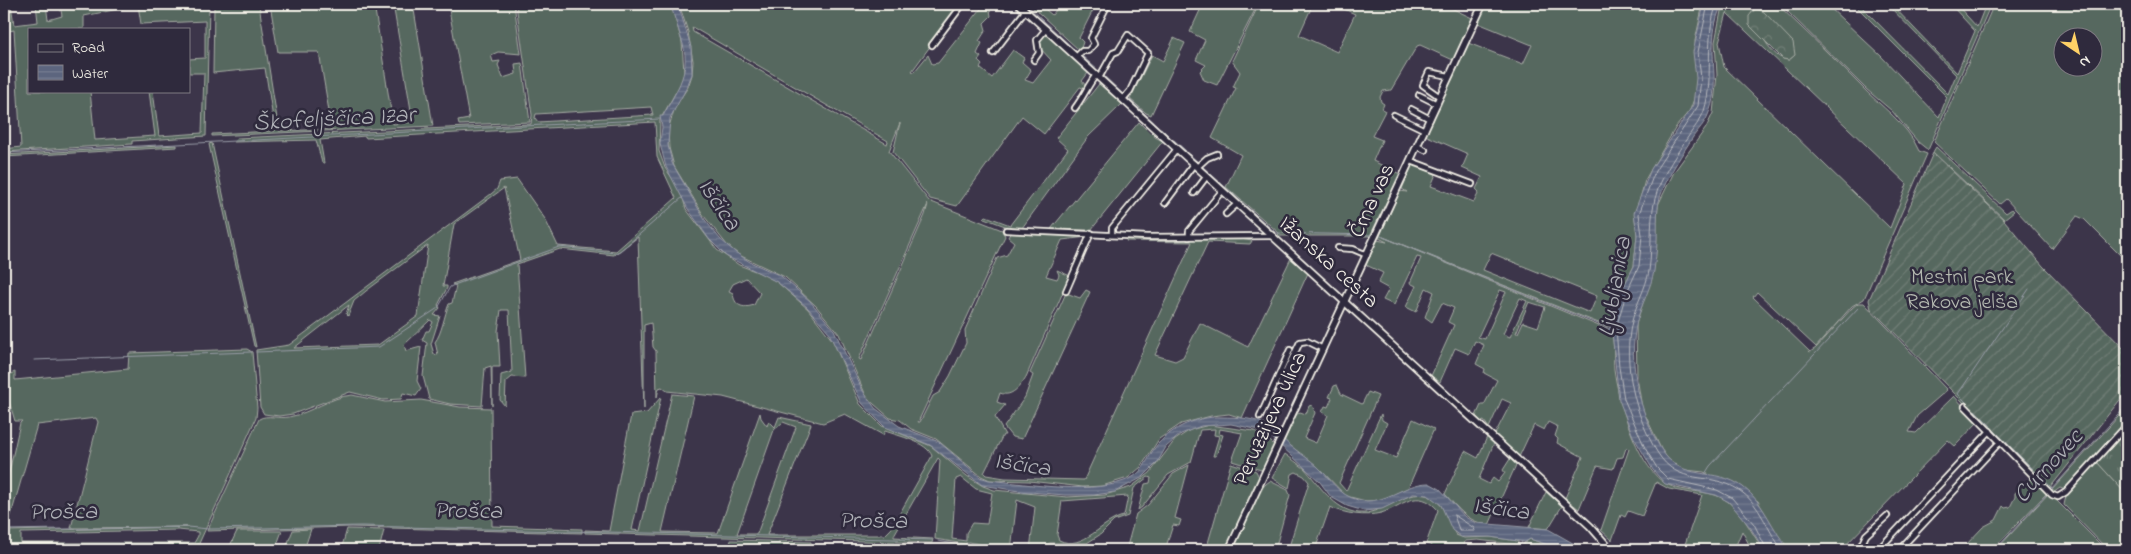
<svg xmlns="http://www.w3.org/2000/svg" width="2131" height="554" viewBox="0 0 2131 554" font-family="'Indie Flower',sans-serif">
	<defs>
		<pattern id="forest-crowns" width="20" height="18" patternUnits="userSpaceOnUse" patternTransform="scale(1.25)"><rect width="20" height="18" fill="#57685f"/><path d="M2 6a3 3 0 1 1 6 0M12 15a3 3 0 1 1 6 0" fill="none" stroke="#707e76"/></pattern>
		<pattern id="park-tufts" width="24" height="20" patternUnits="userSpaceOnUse" patternTransform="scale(1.25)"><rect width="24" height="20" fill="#57685f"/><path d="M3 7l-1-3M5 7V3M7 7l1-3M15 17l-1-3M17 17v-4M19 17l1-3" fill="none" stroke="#707e76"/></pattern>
		<pattern id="garden-furrows" width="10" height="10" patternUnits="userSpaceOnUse" patternTransform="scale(1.25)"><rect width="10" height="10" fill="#57685f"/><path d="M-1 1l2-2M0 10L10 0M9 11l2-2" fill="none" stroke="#707e76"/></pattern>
		<pattern id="water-rules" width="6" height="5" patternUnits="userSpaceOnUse" patternTransform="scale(1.25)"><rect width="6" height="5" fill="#5c657e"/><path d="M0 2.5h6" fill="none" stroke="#747c90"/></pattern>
	</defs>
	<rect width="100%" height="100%" fill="#3c354a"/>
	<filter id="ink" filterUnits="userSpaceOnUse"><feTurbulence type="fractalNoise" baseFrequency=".02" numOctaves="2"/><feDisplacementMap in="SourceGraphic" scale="10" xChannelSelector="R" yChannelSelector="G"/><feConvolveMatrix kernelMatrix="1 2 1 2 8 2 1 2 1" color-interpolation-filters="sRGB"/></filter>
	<g filter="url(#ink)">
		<g fill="#57685f" stroke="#a6aca4" fill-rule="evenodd">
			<path d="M4,4H11L14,25L38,22L36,4H46L48,20L62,16L60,4H209L206,136L132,141V144L4,152V149L21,147L14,30L4,32ZM138,5L141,24L205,21V58L189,59V73H204L202,133L159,136L153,91H149L155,136L95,140L90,91H29V29H84V16Z"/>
			<path d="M270,4H374L393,124L413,122L393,4H413L433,126L212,136V134L275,131L265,68L213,73L214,6L259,5L279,131L332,129L319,52H278Z"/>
			<path d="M448,4H514L521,54L498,52L491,55L493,62L500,61L498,65L503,78L516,74L515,64L522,63L530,122L459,125L458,121L469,119Z"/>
			<path d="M516,4H671L682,42L684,73L682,81L660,120L659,151L665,168L680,189L686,209L717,250L739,265L763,274L777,282L808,309L833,341L860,404L882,426L931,446L967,476L983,486L994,490L1067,497L1105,495L1131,487L1150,473L1175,440L1190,430L1209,425L1254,431L1265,436L1274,445L1267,463L1261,470L1232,461L1242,433L1220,429L1219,434L1223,435L1216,456H1213L1219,436L1214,435L1215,429L1200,430L1191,462L1168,475L1142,507L1138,510L1145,484L1150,483L1151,478L1148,477L1134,488L1128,516L1114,521L1101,534L1087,543H1050L1039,550H1030L1035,507L1017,500L1011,550L968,542L965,544L935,539L940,460L938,458L894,535V537L933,539L932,543L585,533V530L609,531L631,415L647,413L661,397L632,530L640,531L672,394L694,396L662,532L718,533L760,413L761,418L767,426L769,421L775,427L779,417L811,424L767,535H885L891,529L932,456C927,442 899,436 885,431L883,435L845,414L823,423L723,397L667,391L662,387L659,388L657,397L656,351L653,347L651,323L644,325V409L638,237L614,255L560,249L517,264L525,378L512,377L506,382L505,406L500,400L501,375L512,372L509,310H501L498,331L500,367H492V406L491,366L485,368L482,406L450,404L429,399L423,376L427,343L422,340L426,331H429L433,322L430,320L404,345L406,351L421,347L417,381L421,389L416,396L403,393L401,399L383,400L350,392L293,414L279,416L264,414L260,407L256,350L289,345L491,194L497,189L500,181L517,179L545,219L558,246L616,251L676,198L657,157L655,122L366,138L365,136L320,140L324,163H322L316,140L233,142L237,138L531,124L532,115ZM651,107L653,115L538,122L535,118L536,114ZM504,188L520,260L452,284L456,286L452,303L449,304C444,316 442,333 435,342L438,355L434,354L431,344L440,316L434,315L440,308L438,305L447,288V286H443L454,224ZM428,245L418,316L378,345L294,348L349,305L346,314L348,316L354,301L366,291ZM746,278L760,293L754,305C743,309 734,306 733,293L729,291L733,284ZM783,422L796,427L757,534H737L774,430ZM961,477L976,489L992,493L987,524L972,523L966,533V541L952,539L956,479ZM1128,496L1124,516C1102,520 1083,552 1059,540L1057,535L1062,501Z"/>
			<path d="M679,4H961L915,67L912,71L914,72L928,55L932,64L938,63L984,5L990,10L991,16L984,23L986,30L979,41L982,43L977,54L981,57L978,61L982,65L980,68L992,78L1013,50L1024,58L1022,62L1031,70L1025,80L1033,83L1051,60L1039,47L1038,42L1045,34L1088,73L1082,81L1086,86V89L1080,87L1044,134L1022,116L957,206L930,199L893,152L900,123L889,151L929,201L1002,230L1005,236L918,422H920L933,396L940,392L950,376L966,343L965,330L997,258L1007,255L1014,242L1008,237L1011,232L1088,235L1087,237L1062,240L1046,276L1057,279L1059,275L1057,270L1070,276L1026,377C1020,386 1012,398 1000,393L997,402L1005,405L995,417L1005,435H1003L984,473L986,475L1005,478L1084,480L1192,242L1126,241L1127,239L1235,238L1252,241L1250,244L1208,242L1155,355L1175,361L1183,357L1200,323L1248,347L1291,258L1308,273L1242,418L1229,414L1211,416L1181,424L1159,439L1141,467L1128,478L1102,486L1083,487L1029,481L990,480L981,476L936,439L911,429L900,420L890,418L867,398L839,334L816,306L785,277L739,255L727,245L704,216L674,166L669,148L668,130L675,107L688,87L692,75L693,61L688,32ZM692,27L888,141L887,144L693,32ZM928,204L925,215L861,360L859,359Z"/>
			<path d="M1029,4H1048L1049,5L1046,10L1052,15L1056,10L1054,7L1056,4H1096L1079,38L1083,42L1080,51Z"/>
			<path d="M1203,4H1258L1217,85L1204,80L1200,71L1206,65L1196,60L1205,40L1190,32Z"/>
			<path d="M1259,4H1313L1299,35L1337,52L1355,14L1333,4H1443L1472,18L1453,60L1420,45L1417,46L1391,90L1383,91L1380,97L1381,102L1384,104L1382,109L1385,111L1372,136L1382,140L1373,161L1400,174L1370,236H1278L1279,233L1226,187L1241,155L1212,138L1236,88L1233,87L1240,72L1232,61Z"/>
			<path d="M1486,4H1703L1695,41L1698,79L1694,99L1690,110L1676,127L1645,180L1635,218L1637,235L1634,266L1621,292L1611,326H1606L1383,237L1611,331C1615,342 1613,357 1614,369C1618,400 1636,462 1663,482C1677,492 1699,490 1715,495C1740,503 1749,531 1764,550H1752L1742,531L1734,550H1683L1702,495L1669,489L1656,482L1642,516L1628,511L1625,517L1621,515L1612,540L1601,530L1629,449L1626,448L1623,457L1617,458L1613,469L1597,466L1579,509L1565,498L1583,457L1557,443L1558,439L1555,436L1558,427L1548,422L1544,430L1534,425L1519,457L1495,434L1511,403L1502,399L1489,428L1484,421L1482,422L1476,416L1481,405H1484L1497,380L1484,373L1485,369L1476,364L1484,345L1475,341L1469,354L1455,348L1440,382L1431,376L1454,325L1448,322L1454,308L1442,303L1432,322L1425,317L1434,292L1426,288L1416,312L1406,307L1416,286L1410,283L1421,258L1417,257L1394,305L1383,300L1389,289L1378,283L1383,273L1366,265L1377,240L1387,242L1379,238L1400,191L1407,192L1402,189L1413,163L1436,174L1431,186L1474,202L1479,192L1476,189L1482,177L1462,168L1468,154L1425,135L1468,43L1523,64L1532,45L1478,23ZM1491,253L1597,296L1590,313L1483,270ZM1500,290L1506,292L1485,339L1478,337ZM1520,298L1527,301L1510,337L1503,334ZM1529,302L1545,307L1538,327L1523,322L1518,333H1516Z"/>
			<path d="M1726,4H1777C1805,31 1833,57 1860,85C1881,107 1907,123 1919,151L1927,154L1864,299L1852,306L1816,347L1757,292L1753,297L1810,352L1816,348L1852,308L1858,303H1864L1947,390L1917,416L1909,432L1916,433L1954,396L1978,422L1955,446L1948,440L1841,550H1790L1776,535L1758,501L1704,472L1685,470L1668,459L1661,449L1642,408L1637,377L1636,324L1653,272L1658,205L1674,172L1706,128L1713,113L1717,75L1715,42L1721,11ZM1754,11L1795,55L1789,60C1771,60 1757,27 1751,13ZM1727,13L1907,184L1890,228L1724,67L1719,42Z"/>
			<path d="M1780,4H1826L1881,56L1939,117L1947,97L1854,4H1859L1948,94L1956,75L1887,4H1891L1957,73L1975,31L1950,4H1956L1977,27L1986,4H1991L1928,150L1918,142L1892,111L1866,89Z"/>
			<path d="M1994,4H2127V262L2084,219L2077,216L2052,249L2006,199L2000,204L1934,142ZM2064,38H2094V68H2064Z"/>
			<path d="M1174,38L1185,43L1151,115L1146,113L1130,99L1152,55L1163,61Z"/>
			<path d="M1099,84L1122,104L1088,137L1022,228L1005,226L984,218L986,216L1010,225L1068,149L1056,138Z"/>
			<path d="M1139,122L1151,134L1153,132L1155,137L1163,141L1091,230L1051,229Z"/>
			<path d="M212,143L256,347L254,346L210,149L209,144Z"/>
			<path d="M177,145V147L4,157V155Z"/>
			<path d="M1936,147L2006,213L2012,209L2014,211L2004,219L1933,152Z"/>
			<path d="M1086,290L1090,292L1022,439L1012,437L1004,427L1025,397L1033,375L1030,373L1066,293L1080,298Z"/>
			<path d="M247,349L252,352L257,408L256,418L196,550H4V531L188,527L71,528L98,422L96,418L37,425L7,529H4V495L20,423L22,421H15L4,385V377L15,372V380L128,369L129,353ZM178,530L198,532V536L194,543H21V533Z"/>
			<path d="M1337,385L1341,394L1362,404L1368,392L1378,396L1339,483L1346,491L1381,414L1382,420L1387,423L1375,450L1396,458L1413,419L1434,429L1408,488L1381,500L1366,501L1346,496L1317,466L1284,441L1296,415L1300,412L1306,414L1309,406L1312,405L1315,413L1304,438L1316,443L1328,415L1322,412L1325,406L1328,407L1332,398L1329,397L1334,386Z"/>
			<path d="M352,395L385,402L421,400L460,407L491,408L492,526L582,529V533L351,527L207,531L259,419C267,414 279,419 289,417C311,413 330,397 352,395Z"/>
			<path d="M2127,407V423L2065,490L2060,488L2053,493L2051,491Z"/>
			<path d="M1487,437L1494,443L1479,479L1489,484L1493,478L1498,482L1505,473L1503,470L1510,459L1516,465L1489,525C1467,522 1459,509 1445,494L1465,451L1478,458Z"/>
			<path d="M1285,454C1291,459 1298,463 1304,468C1320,485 1333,510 1359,513C1385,516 1414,479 1438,502C1447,511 1449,525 1456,535L1464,538L1490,537L1518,541V545L1478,540L1465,541L1463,550H1429L1431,545L1426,544L1438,510C1417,486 1402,507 1381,513C1364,517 1346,514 1330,507L1315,550H1288L1309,482L1304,476L1296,472L1292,474L1289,488L1272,478Z"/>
			<path d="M2097,462L2127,495V550H2108L2064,505L2066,496Z"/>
			<path d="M1231,463L1256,471L1259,477L1227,550H1206Z"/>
			<path d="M1189,465L1175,518L1181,520L1179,526L1173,525L1165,550H1126L1136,514L1148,505L1173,474Z"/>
			<path d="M2033,478L2048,492L1992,550H1964V547L1983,527L1996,520L2003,506L2005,508L2010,507L2015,497V493L2023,484Z"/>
			<path d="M1270,481L1288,490L1290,495L1275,550H1232C1240,534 1255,489 1270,481Z"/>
			<path d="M1546,492L1562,506L1548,529L1529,527Z"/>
			<path d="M2049,493L2106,550H1996Z"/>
			<path d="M311,529L304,550H285L293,530Z"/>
			<path d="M347,529L384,530L379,550H341Z"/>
			<path d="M237,531H282L275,550H228Z"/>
			<path d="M1530,539L1562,550H1535L1523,547V544Z"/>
			<path d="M731,540L811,542V550H729Z"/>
		</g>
		<path fill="url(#forest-crowns)" stroke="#a6aca4" d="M1756,8L1764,12L1793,42L1795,55L1789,60L1783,59L1749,25V16Z"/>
		<path fill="url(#park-tufts)" stroke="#a6aca4" d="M2127,428V495L2097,462Z"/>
		<path fill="url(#garden-furrows)" stroke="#a6aca4" d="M1933,153L2004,220L2043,266L2127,352V391L2049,489L1871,309L1869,300Z"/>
		<g fill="url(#water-rules)" stroke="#999da8">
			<path d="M671,4H678L691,47L692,74L687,87L670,118L668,145L672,163L705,220L720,239L735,252L750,262L781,276L810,301L834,330L863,391L875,408L899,426L939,442L980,477L989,480C1029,484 1096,496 1131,478C1143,472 1146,462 1152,452C1166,430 1195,416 1221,417C1238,417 1257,418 1272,428C1279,433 1284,441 1291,446C1299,453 1310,459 1318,467C1331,479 1338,495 1358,500C1385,506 1404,483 1429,483L1440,489L1465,517L1476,523L1548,529L1585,550H1563L1530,539L1525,542L1490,537H1461L1452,530L1441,505L1428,495L1413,494L1382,509L1364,511L1347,506L1331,497L1320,482L1265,431L1231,424L1201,426L1181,434L1166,447L1157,463L1143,477L1115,492L1094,495H1065L1019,491L982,485L930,445L885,427L878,420L862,403L828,331L807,307L777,282L726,256L709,239L688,209L666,167L660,144L662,127L660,116H663C677,89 693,70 681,38C678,26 673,16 671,4Z"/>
			<path d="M1704,4H1722C1718,13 1715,22 1714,33C1710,60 1720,88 1708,115C1705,123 1698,130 1693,137C1682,154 1671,171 1663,189C1655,207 1658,223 1657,241C1657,251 1655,262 1654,271C1651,288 1641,305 1637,321C1627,362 1640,414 1661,449C1681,483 1715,466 1743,487C1765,503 1772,531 1790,550H1764L1750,527L1729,502L1716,495L1665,484L1653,470L1633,436L1619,400L1612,332L1607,331L1611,326L1621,292L1634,266L1637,235L1634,213L1637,205L1651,169L1693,105L1696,78L1693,52Z"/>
		</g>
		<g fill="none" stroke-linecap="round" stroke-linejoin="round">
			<g stroke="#b7b9be" stroke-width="1">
				<path d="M1708,4L1698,52L1701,78L1698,106L1655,171L1639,214L1642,235L1639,266L1626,294L1616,328L1619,367L1624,399L1645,448L1657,468L1668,479L1717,490L1732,498L1754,524L1767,550"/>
				<path d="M1717,4C1703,39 1715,75 1704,111C1701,120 1693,129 1688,137C1677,153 1665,171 1658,189C1648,215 1653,244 1649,271C1646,288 1636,304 1632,321C1622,363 1635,416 1657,452C1679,488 1708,470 1739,490C1761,504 1767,532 1783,550"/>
				<path d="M1454,515L1474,528L1475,531H1460Z"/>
			</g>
			<g stroke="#999da8" stroke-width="1">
				<path d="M1028,6L1077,52"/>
				<path d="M1082,56L1100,72"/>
				<path d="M1104,76L1123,94"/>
				<path d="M1128,98L1158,126"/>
				<path d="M1161,128L1170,137"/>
				<path d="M1174,140L1186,151"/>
				<path d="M4,153L660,119"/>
				<path d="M1189,154L1199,163"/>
				<path d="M1202,166L1276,233L1374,235"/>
				<path d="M1378,235L1608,328"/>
				<path d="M256,352L379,347L438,308L450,287L454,285L559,247L615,253L620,251L683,197"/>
				<path d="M34,360L251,352"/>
				<path d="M1971,407L1958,394L2029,289"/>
				<path d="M1975,410L1991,426"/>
				<path d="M1994,430L2052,488"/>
				<path d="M1705,474L1710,466L1859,307"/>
				<path d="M2051,490L2127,405"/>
				<path d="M4,530L187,527L209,529L362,526L932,540"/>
				<path d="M938,541L986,550"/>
				<path d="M1518,550L1522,542"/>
				<path d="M1995,550L2048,493"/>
			</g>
			<g stroke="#f4f1e8" stroke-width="8">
				<g id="street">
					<path d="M1023,8L1026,4"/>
					<path d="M932,45L963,4"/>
					<path d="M993,53L1026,10"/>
					<path d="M1076,57L1082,51H1088L1094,44L1091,38L1108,4"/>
					<path d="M1034,60L1039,53L1037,40L1046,29"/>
					<path d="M1099,78L1113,53L1118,51L1128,35L1148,53L1130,91L1123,99"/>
					<path d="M1419,95L1437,104"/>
					<path d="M1440,97L1423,85L1429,72L1449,76"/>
					<path d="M1075,108C1084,96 1088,85 1096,75"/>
					<path d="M1411,109L1430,119"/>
					<path d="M1394,115L1425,130"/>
					<path d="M1417,146L1425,150"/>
					<path d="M1411,161L1472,184"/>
					<path d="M1197,167L1207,158L1217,154"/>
					<path d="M1194,193L1207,176"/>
					<path d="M1165,203L1194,164"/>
					<path d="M1226,214L1237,204"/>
					<path d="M1006,230L1147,237L1273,236"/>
					<path d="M1112,235V228L1177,149"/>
					<path d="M1189,237V231L1222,191"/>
					<path d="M1338,248L1353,249L1367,255"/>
					<path d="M1066,291L1091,233"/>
					<path d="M1280,384L1300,342L1307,341L1323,349"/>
					<path d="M1965,406L2052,495L2058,497L2066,492L2127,425"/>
					<path d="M1260,417L1290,350"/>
					<path d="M1618,550H1619"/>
					<path d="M1859,550L1866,535L1887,516"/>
					<path d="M1878,550L1990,431"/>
					<path d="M1899,550L2000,442"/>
				</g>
			</g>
			<g stroke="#f4f1e8" stroke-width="9">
				<g id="secondary">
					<path d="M1018,4L1590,526L1611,550"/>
					<path d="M1229,550L1483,4"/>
				</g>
			</g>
			<use href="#street" stroke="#2f2a3d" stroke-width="4.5"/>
			<use href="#secondary" stroke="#2f2a3d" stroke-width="5.5"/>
		</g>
	</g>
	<g text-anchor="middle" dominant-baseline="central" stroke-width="5" stroke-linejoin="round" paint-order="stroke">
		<g font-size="22" fill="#f4f1e8" stroke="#2f2a3d">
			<text transform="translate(1373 201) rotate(-65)">Črna vas</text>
			<text transform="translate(1328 263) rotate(42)">Ižanska cesta</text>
			<text transform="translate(1271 419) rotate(-65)">Peruzzijeva ulica</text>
		</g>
		<g font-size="22" fill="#b5bab1" stroke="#2f2a3d">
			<text x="1962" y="278">Mestni park<tspan x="1962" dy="25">Rakova jelša</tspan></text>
		</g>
		<g font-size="24" font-style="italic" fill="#b0b2b8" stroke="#2f2a3d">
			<text transform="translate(334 120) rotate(-3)">Škofeljščica Izar</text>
			<text transform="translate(718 205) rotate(56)">Iščica</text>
			<text transform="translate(1616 287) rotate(-80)">Ljubljanica</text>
			<text transform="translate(1022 466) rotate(9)">Iščica</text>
			<text transform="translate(2049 467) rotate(-48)">Curnovec</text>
			<text transform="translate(1501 510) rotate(8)">Iščica</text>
			<text transform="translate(468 512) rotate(1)">Prošca</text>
			<text transform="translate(63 513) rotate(-1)">Prošca</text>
			<text transform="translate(873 522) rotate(1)">Prošca</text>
		</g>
	</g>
	<rect width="2131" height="554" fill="none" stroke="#2f2a3d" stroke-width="20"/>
	<rect x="10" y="10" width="2111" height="534" fill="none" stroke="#f4f1e8" stroke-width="2" filter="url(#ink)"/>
	<rect x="28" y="28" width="162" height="65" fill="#2f2a3d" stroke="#7e7a81"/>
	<rect x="38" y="44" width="25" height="8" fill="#2f2a3d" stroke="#7e7a81"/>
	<text x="72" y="52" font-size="15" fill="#f4f1e8">Road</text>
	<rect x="38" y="65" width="25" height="15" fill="url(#water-rules)" stroke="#7e7a81"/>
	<text x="72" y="78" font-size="15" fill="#f4f1e8">Water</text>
	<g transform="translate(2078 52) rotate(145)"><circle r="24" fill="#2f2a3d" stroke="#7e7a81"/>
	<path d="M0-4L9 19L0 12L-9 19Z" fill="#ffd166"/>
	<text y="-8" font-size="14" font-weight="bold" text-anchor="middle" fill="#f4f1e8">N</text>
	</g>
</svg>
